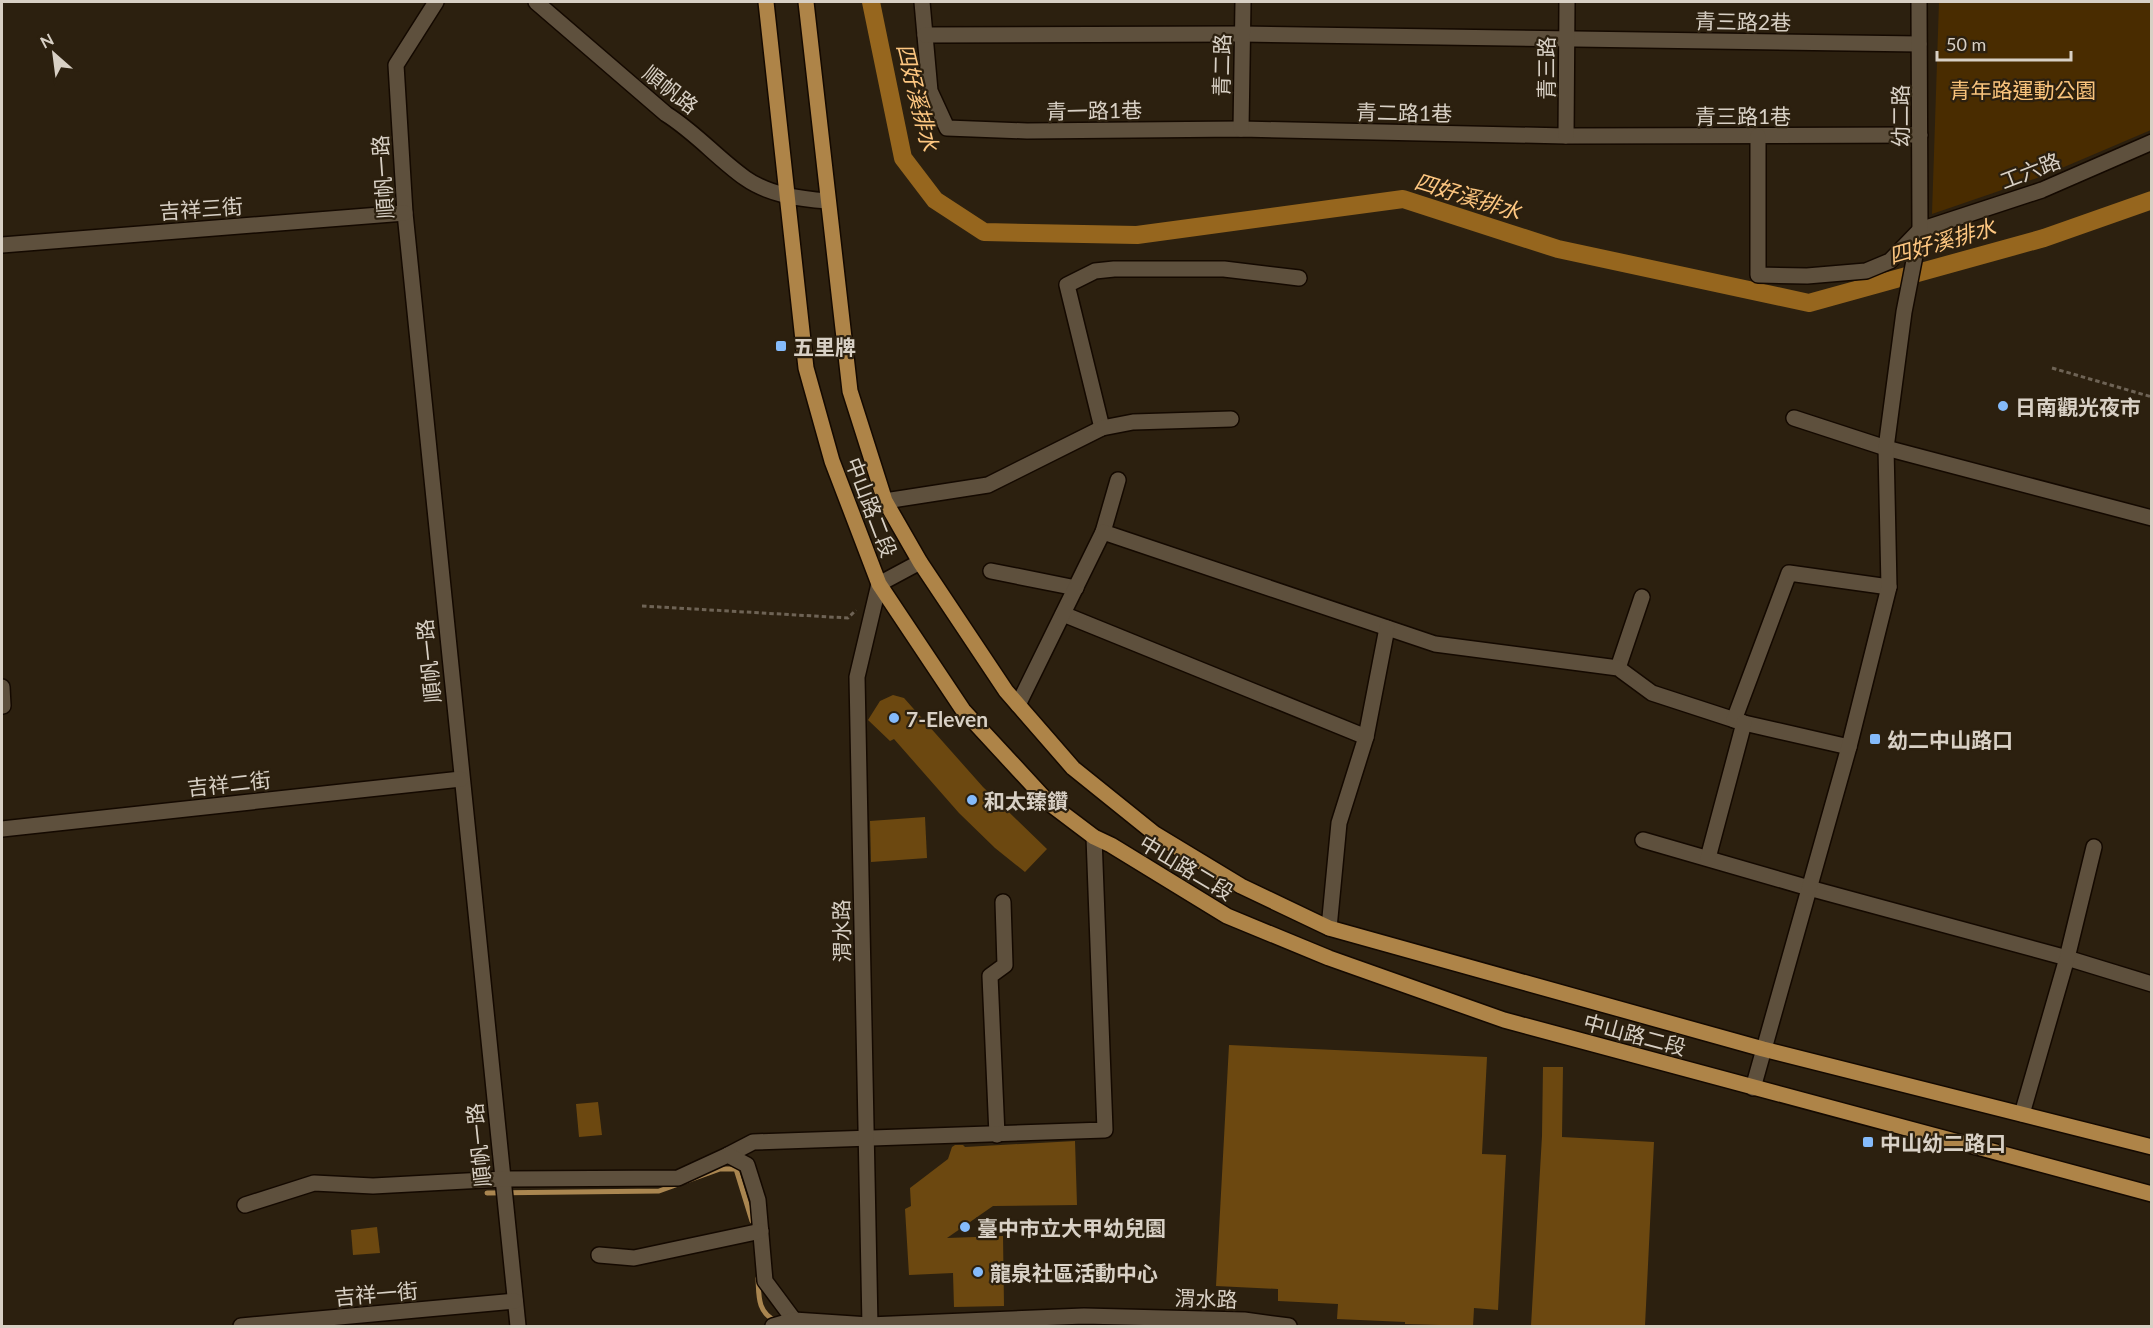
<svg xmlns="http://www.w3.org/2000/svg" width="2153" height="1328" viewBox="0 0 2153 1328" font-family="Lato,'Noto Sans TC',sans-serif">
	<rect width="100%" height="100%" fill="#2c200f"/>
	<path fill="#492c00" d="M1939,2H2151V130L2043,176L1932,214Z"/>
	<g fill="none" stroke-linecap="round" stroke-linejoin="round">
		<g stroke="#aa8650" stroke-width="5">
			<path d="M487,1193L659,1191L720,1169H736L752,1221"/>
			<path d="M758,1278C759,1296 757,1312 776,1321"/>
			<path d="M1040,1326H1111"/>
		</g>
		<path stroke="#96661e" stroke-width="18" d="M871,2L903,158L935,200L984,232L1137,235L1403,199L1558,249L1809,303L2044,238L2152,200"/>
	</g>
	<g fill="#6c4810">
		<path d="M893,695L904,698L983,787L1047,849L1025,872L995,848L959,813L894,739L890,741L868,720L880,701Z"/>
		<path d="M925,817L927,858L871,862L870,821Z"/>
		<path d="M1229,1045L1487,1057L1482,1154L1506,1155L1498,1310L1474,1308L1473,1326L1405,1324V1322L1337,1319L1338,1304L1278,1301V1289L1216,1286Z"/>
		<path d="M1543,1067H1563L1562,1137L1654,1142L1645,1326H1531L1542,1136Z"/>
		<path d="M598,1102L602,1135L579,1137L576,1104Z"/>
		<path d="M1075,1141L1077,1205L993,1206L947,1238L1003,1236L1004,1306L954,1307L953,1273L909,1275L905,1209L911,1206L910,1188L948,1159L952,1147L955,1145H963L965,1147Z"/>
		<path d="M377,1227L380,1253L353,1255L351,1230Z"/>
	</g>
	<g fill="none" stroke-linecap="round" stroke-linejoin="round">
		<g stroke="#140900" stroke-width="18">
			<g id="minor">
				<path d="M436,2L396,65L405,213L518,1326"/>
				<path d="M536,2L666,114C695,132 717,158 745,178C769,195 800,199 828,201"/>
				<path d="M922,2L930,91L947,128L1027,131L1241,129L1566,136L1920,135"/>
				<path d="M925,35L1242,34L1919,44"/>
				<path d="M1241,129L1243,2"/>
				<path d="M1566,136L1567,2"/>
				<path d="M1758,136V275L1807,276L1866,271L1890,261L1920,230L2042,190L2152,142"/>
				<path d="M2,245L405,213"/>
				<path d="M1794,418L1886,448L2152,518"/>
				<path d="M1102,428L1067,285L1095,271L1114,269H1224L1299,278"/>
				<path d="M885,501L988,485L1102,428L1133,422L1231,419"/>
				<path d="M1103,532L1118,480"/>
				<path d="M991,571L1076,588"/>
				<path d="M1063,614L1366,737"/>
				<path d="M1618,668L1642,597"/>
				<path d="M2,687L3,706H2"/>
				<path d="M1018,705L1103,532L1435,644L1618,668L1652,693L1744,723L1849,747"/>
				<path d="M1734,720L1789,573L1889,587"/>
				<path d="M2,829L461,779"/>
				<path d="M1643,840L1809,888L2067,958L2152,984"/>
				<path d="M1708,858L1744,723"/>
				<path d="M1329,928L1339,823L1366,737L1387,628"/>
				<path d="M1753,1088L1849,747L1889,587L1886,448L1904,312L1920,230L1919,2"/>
				<path d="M2022,1114L2067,958L2094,847"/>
				<path d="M997,1135L990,976L1005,965L1003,902"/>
				<path d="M728,1155L753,1142L1105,1130L1094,837"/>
				<path d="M245,1205L314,1183L373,1186L503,1179L678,1178L728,1155L747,1165L758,1200L765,1281L794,1320"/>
				<path d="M599,1255L634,1258L761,1231"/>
				<path d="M241,1326L515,1301"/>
				<path d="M773,1326L794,1320L869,1325L1084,1316L1244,1320L1289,1326"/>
				<path d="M870,1326L857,677L879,584L920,562"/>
			</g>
		</g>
		<g stroke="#140900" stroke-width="18">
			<g id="major">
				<path d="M766,2L806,368L832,461L879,584L963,710L1049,803L1094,837L1111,845L1227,916L1329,958L1504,1020L2152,1194"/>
				<path d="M806,2L850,391L885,501L920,562L1006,691L1073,768L1155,834L1241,886L1329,928L1763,1049L2152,1147"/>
			</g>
		</g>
		<g stroke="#6e6355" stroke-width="3" stroke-dasharray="4.5 3" stroke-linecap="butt">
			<path d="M2052,368L2152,397"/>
			<path d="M642,606L848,618L856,610"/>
		</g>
		<use href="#minor" stroke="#5e503d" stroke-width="15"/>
		<use href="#major" stroke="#ae8448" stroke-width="15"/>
	</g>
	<g fill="#85bbfb" stroke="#2c200f" stroke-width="2">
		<rect x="775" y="340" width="12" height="12" rx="3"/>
		<circle cx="2003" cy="406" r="6"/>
		<circle cx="894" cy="718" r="6"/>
		<rect x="1869" y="733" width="12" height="12" rx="3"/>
		<circle cx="972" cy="800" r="6"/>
		<rect x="1862" y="1136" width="12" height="12" rx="3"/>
		<circle cx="965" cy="1227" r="6"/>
		<circle cx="978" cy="1272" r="6"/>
	</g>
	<g text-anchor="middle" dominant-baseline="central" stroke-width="4.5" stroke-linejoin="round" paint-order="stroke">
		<g font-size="21" fill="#d8d0c5" stroke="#2c200f">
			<text transform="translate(1743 21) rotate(1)">青三路2巷</text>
			<text transform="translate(1221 65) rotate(-89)">青二路</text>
			<text transform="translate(1545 68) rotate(-90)">青三路</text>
			<text transform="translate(671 89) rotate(38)">順帆路</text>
			<text transform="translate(1094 110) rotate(-1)">青一路1巷</text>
			<text transform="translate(1404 112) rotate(1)">青二路1巷</text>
			<text x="1743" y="115">青三路1巷</text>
			<text transform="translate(1899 116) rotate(-90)">幼二路</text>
			<text transform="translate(2030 170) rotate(-21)">工六路</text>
			<text transform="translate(382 177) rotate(-94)">順帆一路</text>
			<text transform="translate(201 208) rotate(-4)">吉祥三街</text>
			<text transform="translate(872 507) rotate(69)">中山路二段</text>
			<text transform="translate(428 661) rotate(-96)">順帆一路</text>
			<text transform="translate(229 783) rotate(-6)">吉祥二街</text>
			<text transform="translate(1187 867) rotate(31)">中山路二段</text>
			<text transform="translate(841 931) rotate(-91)">渭水路</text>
			<text transform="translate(1635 1034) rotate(15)">中山路二段</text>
			<text transform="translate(478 1145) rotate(-96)">順帆一路</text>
			<text transform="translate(376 1293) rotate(-5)">吉祥一街</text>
			<text transform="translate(1206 1298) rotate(2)">渭水路</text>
		</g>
		<g font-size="21" fill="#f9c37c" stroke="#2c200f">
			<text x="2023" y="89">青年路運動公園</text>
		</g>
		<g font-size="21" font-weight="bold" fill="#d8d0c5" stroke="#2c200f" text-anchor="start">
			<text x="793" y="346">五里牌</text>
			<text x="2015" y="406">日南觀光夜市</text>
			<text x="906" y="718">7-Eleven</text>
			<text x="1887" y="739">幼二中山路口</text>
			<text x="984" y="800">和太臻鑽</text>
			<text x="1880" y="1142">中山幼二路口</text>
			<text x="977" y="1227">臺中市立大甲幼兒園</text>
			<text x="990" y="1272">龍泉社區活動中心</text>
		</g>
		<g font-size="22" font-style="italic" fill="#fec781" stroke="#2c200f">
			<text transform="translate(918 97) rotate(76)">四好溪排水</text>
			<text transform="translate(1468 196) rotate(17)">四好溪排水</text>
			<text transform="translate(1942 241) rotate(-16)">四好溪排水</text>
		</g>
	</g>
	<rect width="2153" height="1328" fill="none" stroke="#d8d0c5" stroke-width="6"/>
	<g transform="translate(54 54) rotate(332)" stroke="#2c200f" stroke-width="4.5" paint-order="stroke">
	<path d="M0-4.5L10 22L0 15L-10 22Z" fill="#d8d0c5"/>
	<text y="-9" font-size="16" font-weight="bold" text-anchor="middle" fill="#d8d0c5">N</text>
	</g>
	<path d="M1937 51v9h134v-9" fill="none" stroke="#d8d0c5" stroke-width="3"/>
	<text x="1946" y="51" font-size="18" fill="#d8d0c5" stroke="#2c200f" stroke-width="4.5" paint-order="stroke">50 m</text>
</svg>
